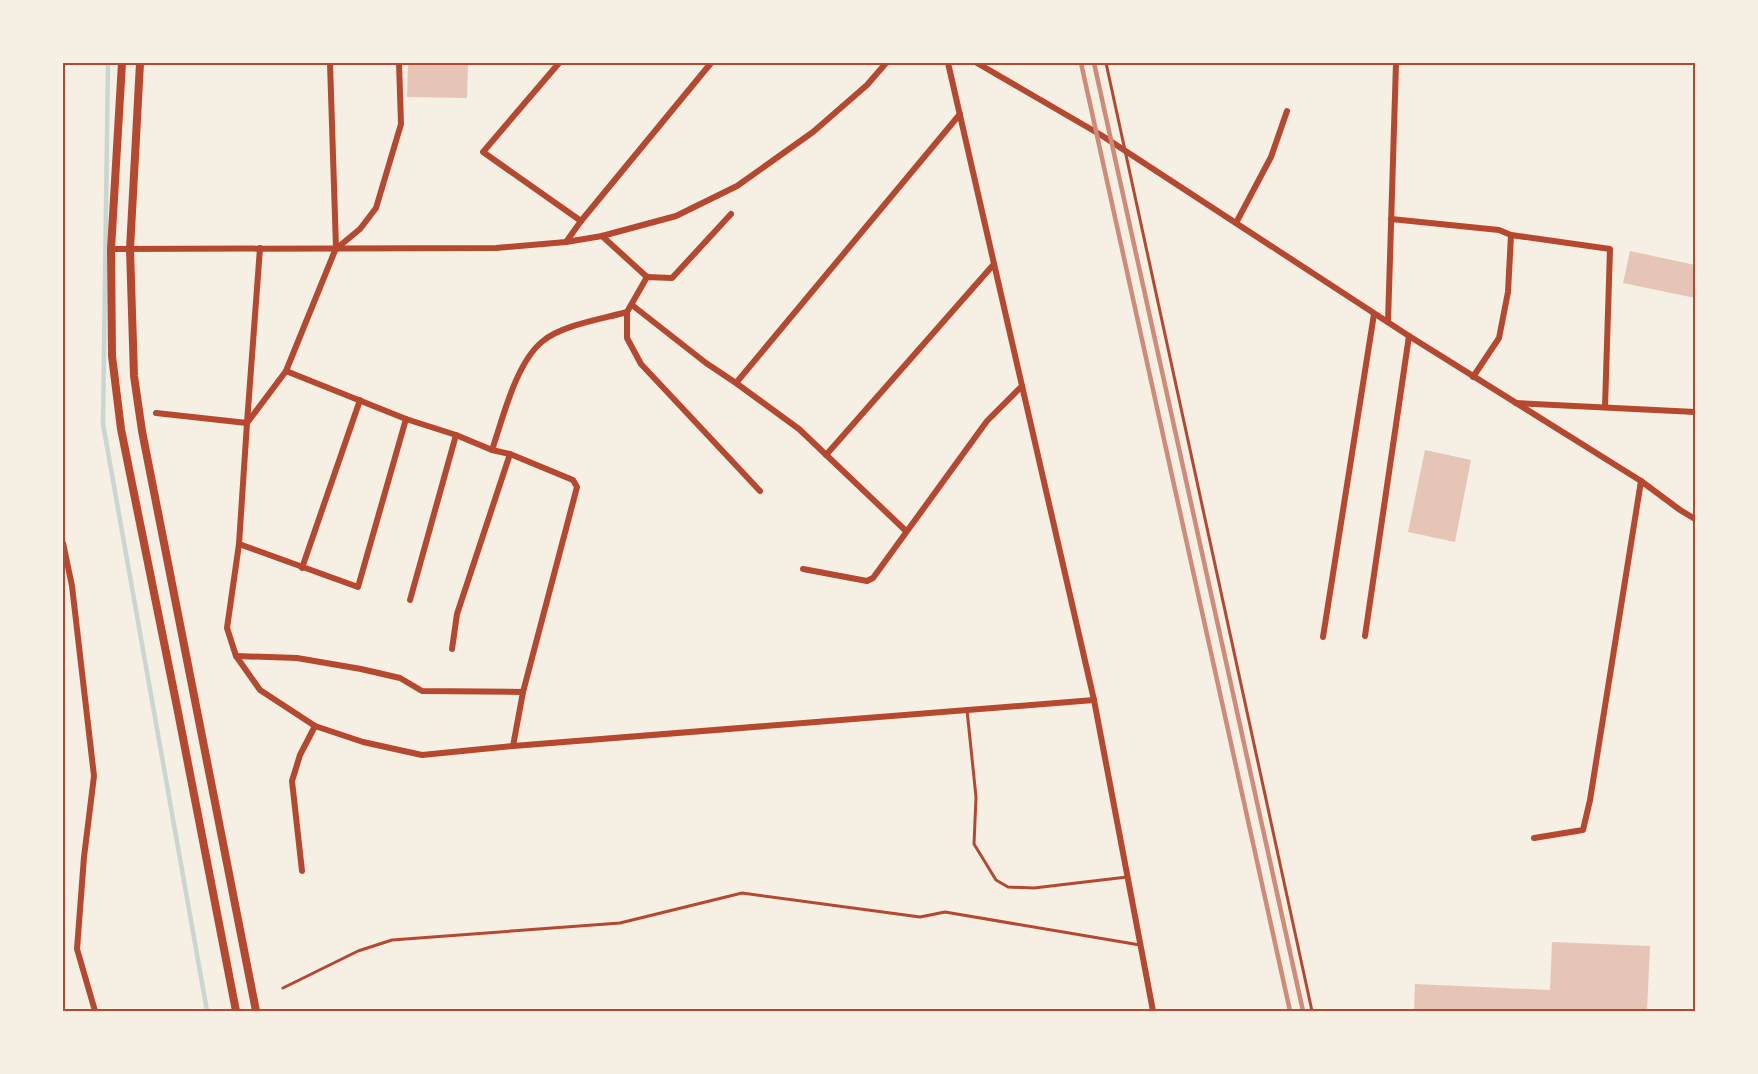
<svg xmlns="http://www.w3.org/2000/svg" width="1758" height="1074" viewBox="0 0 1758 1074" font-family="Rubik,sans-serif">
	<rect width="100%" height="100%" fill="#f6efe4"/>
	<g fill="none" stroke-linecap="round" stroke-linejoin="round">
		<path stroke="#c9d6d2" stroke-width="4.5" d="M108,63L103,424L207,1011"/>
	</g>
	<g fill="#e6c5b7">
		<path d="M408,63H468L467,98L407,97Z"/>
		<path d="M1630,251L1695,265V298L1623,283Z"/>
		<path d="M1425,450L1471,460L1455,542L1408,532Z"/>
		<path d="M1552,942L1650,946L1647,1011H1414L1415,984L1550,990Z"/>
	</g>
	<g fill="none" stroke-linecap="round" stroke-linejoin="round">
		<g stroke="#b5482f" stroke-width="3">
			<path d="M1106,63L1312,1011"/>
			<path d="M967,710L976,797L974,844L996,880L1008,887L1034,888L1127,877"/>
			<path d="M283,988L358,951L392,940L620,923L742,893L920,917L945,912L1140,945"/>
		</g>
		<g stroke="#b5482f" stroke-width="6">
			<path d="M330,63L336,248L286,371L247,423L239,544L227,628L236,656L260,690L315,726L363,742L422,755L513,746L1094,700"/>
			<path d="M559,63L483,152L581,221"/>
			<path d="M948,63L1094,700L1153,1011"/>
			<path d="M977,63L1101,135L1409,336L1641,481L1680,510L1695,519"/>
			<path d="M1391,219L1499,230L1511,235L1610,249L1605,407"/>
			<path d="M1236,223L1271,157L1287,111"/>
			<path d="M602,236L647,277"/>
			<path d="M566,242L581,221L711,63"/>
			<path d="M337,248L360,229L376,208L401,124L399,63"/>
			<path d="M111,249L496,248L566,242L602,236L676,216L737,186L813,132L867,85L886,63"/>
			<path d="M632,305L706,363L736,383L799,429L906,531"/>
			<path d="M627,312V338L641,364L760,491"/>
			<path d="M1388,322L1396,63"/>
			<path d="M286,371L406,419L456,435L492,450L510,454L573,480L577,487L523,692L513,746"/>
			<path d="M1473,377L1499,338L1508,292L1511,235"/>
			<path d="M736,383L960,114"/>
			<path d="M1516,403L1695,412"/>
			<path d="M156,413L247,423L260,248"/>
			<path d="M492,450C503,418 516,362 543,341C562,325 602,319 627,312L647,277L672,278L731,214"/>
			<path d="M826,455L994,264"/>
			<path d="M63,543L72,586L94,776L84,857L77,949L95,1011"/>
			<path d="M239,544L358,587L406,419"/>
			<path d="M302,568L360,400"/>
			<path d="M803,569L867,581L873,578L987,421L1022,386"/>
			<path d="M410,600L456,435"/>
			<path d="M1365,636L1409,336"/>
			<path d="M1323,637L1374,314"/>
			<path d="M452,649L457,614L510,454"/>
			<path d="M236,656L297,658L361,669L400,678L422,691L523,692"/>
			<path d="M1534,838L1583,830L1590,800L1641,481"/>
			<path d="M302,871L292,781L300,755L315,726"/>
		</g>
		<g stroke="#b5482f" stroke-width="8">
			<path d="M122,63L111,249L112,356L121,429L177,707L236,1011"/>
			<path d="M140,63L130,249L134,376L142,431L256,1011"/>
		</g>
		<g stroke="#cf8b77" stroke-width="4.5">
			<path d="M1081,63L1290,1011"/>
			<path d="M1094,63L1303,1011"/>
		</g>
	</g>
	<rect width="1758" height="1074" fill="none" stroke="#f6efe4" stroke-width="129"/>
	<rect x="64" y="64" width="1630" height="946" fill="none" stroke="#b5482f" stroke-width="2"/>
</svg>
